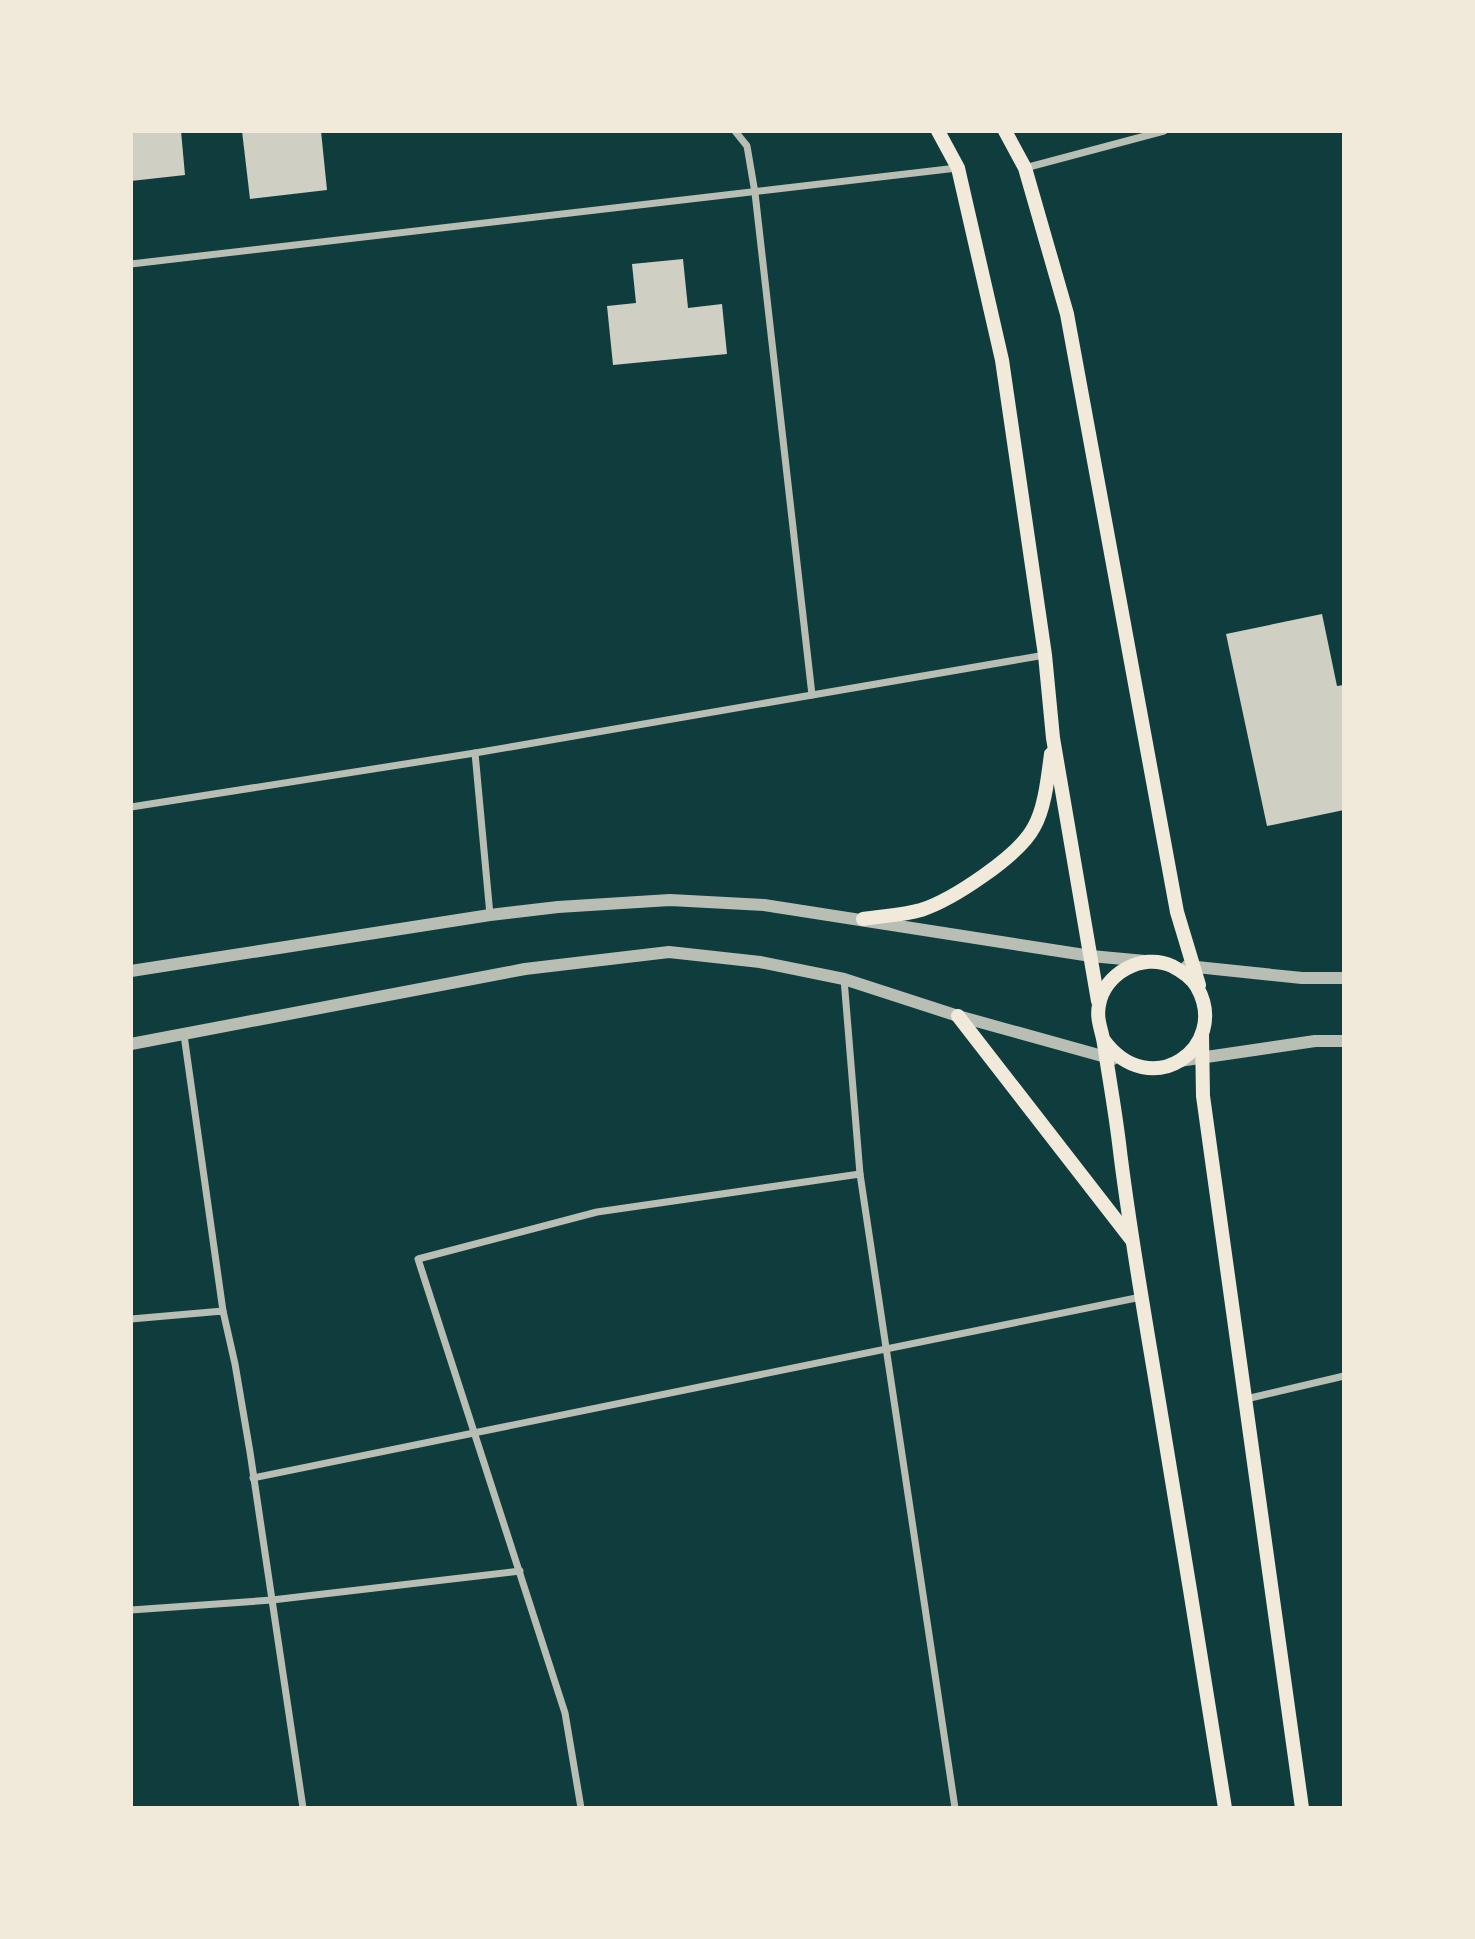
<svg xmlns="http://www.w3.org/2000/svg" width="1475" height="1939" viewBox="0 0 1475 1939" font-family="Manrope,sans-serif">
	<rect width="100%" height="100%" fill="#0f3d3e"/>
	<g fill="#cfcfc3">
		<path d="M131,131H181L185,175L131,181Z"/>
		<path d="M242,131H321L327,190L250,199Z"/>
		<path d="M683,259L688,308L722,304L727,354L613,365L607,306L636,303L632,264Z"/>
		<path d="M1322,614L1337,686L1344,685V810L1267,826L1226,634Z"/>
	</g>
	<g fill="none" stroke-linecap="round" stroke-linejoin="round">
		<g stroke="#b8beb3" stroke-width="7">
			<path d="M735,131L747,146L755,193L812,695"/>
			<path d="M1025,168L1164,131"/>
			<path d="M131,264L957,168"/>
			<path d="M475,753L490,915"/>
			<path d="M131,807L475,753L1045,655"/>
			<path d="M844,979L860,1174L955,1808"/>
			<path d="M184,1035L223,1311"/>
			<path d="M131,1319L223,1311L235,1364L250,1452L303,1808"/>
			<path d="M1246,1399L1344,1376"/>
			<path d="M253,1478L1141,1297"/>
			<path d="M131,1610L272,1600L520,1571"/>
			<path d="M581,1808L565,1713L418,1259L597,1212L860,1174"/>
		</g>
		<g stroke="#b8beb3" stroke-width="12">
			<path d="M1187,966L1302,978H1344"/>
			<path d="M131,971L490,915L558,907L670,900L764,905L1091,956L1145,961"/>
			<path d="M131,1044L525,969L669,952L760,962L844,979L958,1016L1113,1059"/>
			<path d="M1179,1061L1315,1041H1344"/>
		</g>
		<g stroke="#f1e9da" stroke-width="14">
			<path d="M938,131L958,168L1002,360L1045,655L1053,738L1098,1001"/>
			<path d="M1005,131L1025,168L1067,314L1177,912L1199,985"/>
			<path d="M863,919C882,916 903,915 921,910C952,900 1019,856 1034,827C1045,808 1048,776 1051,754"/>
			<path d="M958,1016L1131,1239"/>
			<path d="M1202,1035L1203,1096L1302,1808"/>
			<path d="M1103,1039C1150,1105 1231,1047 1197,987C1191,977 1182,971 1172,966C1142,952 1104,974 1099,1005C1096,1020 1102,1030 1104,1044C1109,1077 1115,1110 1119,1143C1130,1236 1147,1328 1162,1420C1184,1549 1204,1679 1225,1808"/>
		</g>
	</g>
	<rect width="1475" height="1939" fill="none" stroke="#f1e9da" stroke-width="266"/>
</svg>
